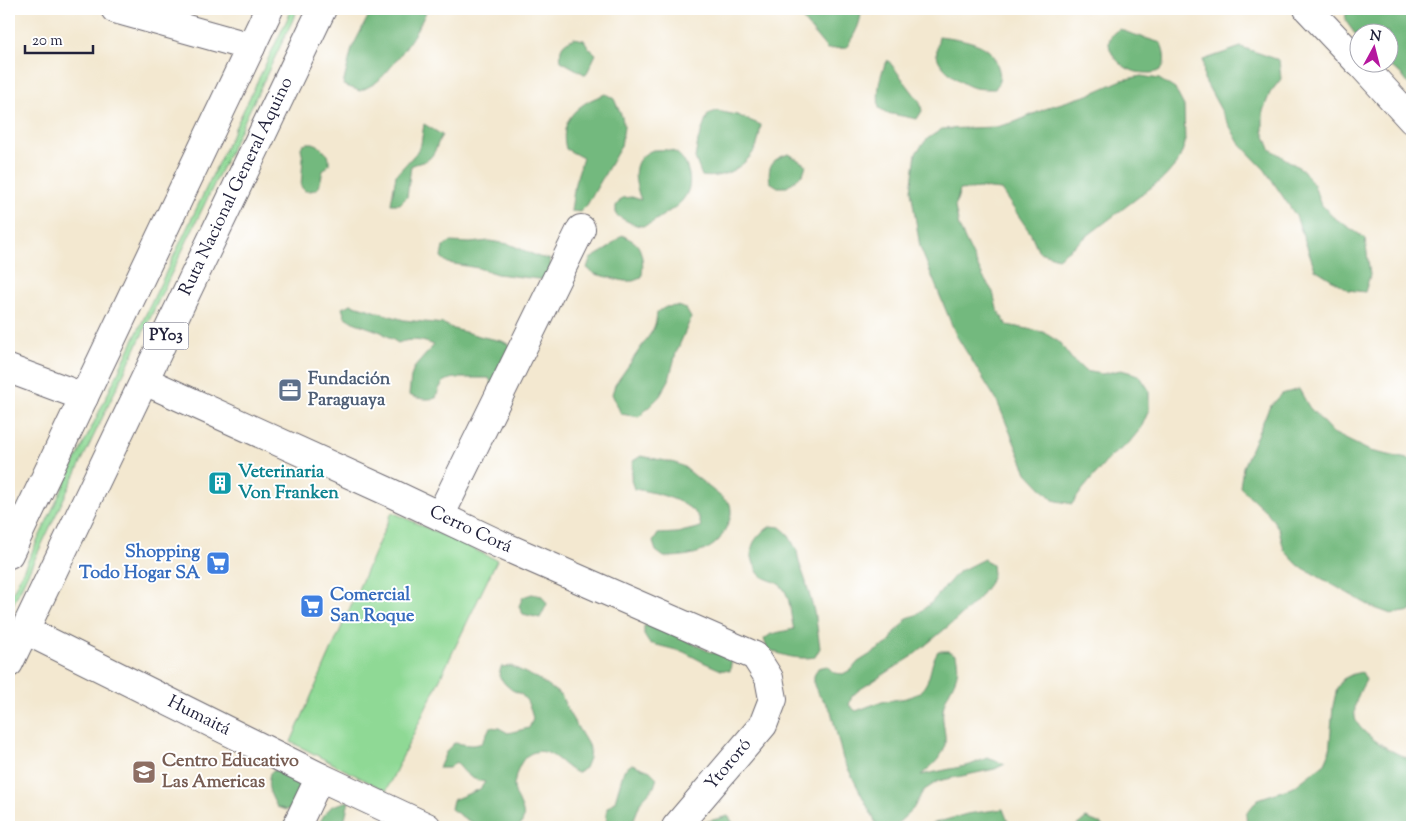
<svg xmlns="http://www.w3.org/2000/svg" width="1421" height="836" viewBox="0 0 1421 836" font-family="'Sorts Mill Goudy',serif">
	<rect width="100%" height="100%" fill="#fff"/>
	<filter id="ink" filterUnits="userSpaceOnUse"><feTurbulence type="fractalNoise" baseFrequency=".02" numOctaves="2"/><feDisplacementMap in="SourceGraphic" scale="10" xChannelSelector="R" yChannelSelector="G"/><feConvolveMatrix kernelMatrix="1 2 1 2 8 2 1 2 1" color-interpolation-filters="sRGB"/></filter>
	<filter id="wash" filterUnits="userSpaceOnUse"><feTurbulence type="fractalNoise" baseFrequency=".0096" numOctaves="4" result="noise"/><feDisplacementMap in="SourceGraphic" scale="20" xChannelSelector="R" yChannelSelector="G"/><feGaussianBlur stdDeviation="1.12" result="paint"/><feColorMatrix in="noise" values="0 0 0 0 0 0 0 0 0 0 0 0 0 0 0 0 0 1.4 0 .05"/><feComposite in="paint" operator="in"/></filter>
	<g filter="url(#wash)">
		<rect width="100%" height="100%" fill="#f3e8d0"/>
		<g fill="#8fd995" stroke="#587e68">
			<path d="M292,9H298L9,613V600Z"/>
			<path d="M392,512L497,560L386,791L291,742Z"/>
		</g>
		<g fill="#73b97e" stroke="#4a6e5c">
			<path d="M372,9H427C421,27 393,68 378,81C373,85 366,88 360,91L343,85L352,48Z"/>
			<path d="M798,9H861C862,23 853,37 846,48L827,49L804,21Z"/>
			<path d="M1347,9H1412V89L1400,73L1384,63L1388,62V32H1358V38L1345,20Z"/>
			<path d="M1120,29L1129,33L1161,43C1166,57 1168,72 1150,73C1144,73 1137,73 1131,70C1115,64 1097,39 1120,29Z"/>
			<path d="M939,36C954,38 981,41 991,53C994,57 996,62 998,67C1001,76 1000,81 995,89C989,89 981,89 975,88C963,85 939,69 937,55C936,50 938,41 939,36Z"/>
			<path d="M574,38L584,40L589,48L596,54L586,75L561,61C559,47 562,44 574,38Z"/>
			<path d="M1241,47L1279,60L1281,79L1270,93L1263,111V131L1270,149L1303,170L1314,185L1320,203L1333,217L1365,238L1370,275L1365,292L1348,290L1315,269L1296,216L1265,170L1239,143L1204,79L1203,60Z"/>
			<path d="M888,60L920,102L922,111L917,119L887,113L879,108C877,93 879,73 888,60Z"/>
			<path d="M1141,76L1159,79L1175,89L1184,106L1185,144L1178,162L1165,177L1058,258L1039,252L1031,234L1001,190L980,188L960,190L955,207L959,227L983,277L993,292L997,309L1007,325L1043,332L1059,342L1071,358L1085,371L1102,374L1121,370L1139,375L1149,390V410L1141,428L1128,444L1111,456L1083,489L1072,504L1053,500L1027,473L997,401L956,335L920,247L911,190L916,153L927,139L942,129L996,127L1015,122L1052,106L1088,95L1122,80Z"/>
			<path d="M606,94L614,99L622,117L624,127L621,146L587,205L580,212L571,211L575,183L583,158L566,149C558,119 580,102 606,94Z"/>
			<path d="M717,111L737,115L761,125C760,131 759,139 757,145C749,165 723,180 702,176L695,158L698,141L708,114Z"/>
			<path d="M424,124L442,135C437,143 435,156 427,160C422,163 416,163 411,166L407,197L400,204H391L396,175L416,153L421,144Z"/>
			<path d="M308,143H313L318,145L328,155L329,159V164L323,171L319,187C315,191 311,191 305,191L301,187L303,159L301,148L303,144Z"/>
			<path d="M653,150C659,150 666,149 672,151C686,155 694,180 687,193C682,204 671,210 662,216C656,220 648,226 641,226C633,225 623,219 616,215V206L622,198L632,197L641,200C634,181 629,159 653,150Z"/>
			<path d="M789,154L806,165L803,174L787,187H778L770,182C767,164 773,159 789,154Z"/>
			<path d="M622,235C627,238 635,241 638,246C643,254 644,270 641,278L633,281H624L595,274L587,268L590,259L607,249Z"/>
			<path d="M489,241L509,244L539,257L549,259L555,281L497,274L478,268L448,263L441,257L443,247L450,242L470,243Z"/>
			<path d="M351,304L404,320L444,324L454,329L483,337L502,341L510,345L498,396L489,378H454L444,381L439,389L436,398C426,400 418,399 409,395L411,377L414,368L434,345C422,340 410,338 398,343L381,332L353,322L345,317L342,308Z"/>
			<path d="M677,306L686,309L691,318L676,353L669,380L660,396L639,417L621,414L612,394L615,385L653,330L656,321L657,312L666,307Z"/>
			<path d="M1299,389L1309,407L1333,433L1370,451L1412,460V611L1391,614L1372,607L1298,565L1284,550L1279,529L1268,513L1240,487L1243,467L1269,408L1282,394Z"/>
			<path d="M641,456L676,463L684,467L730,504C732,513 731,518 727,526C724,531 722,536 719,540C705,555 682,557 664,557L656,551L653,542L658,534L677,533L701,527C700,523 700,518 697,515C684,499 654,492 634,489L631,480L633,461Z"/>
			<path d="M771,526L780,527L788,534L797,551L799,562L806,582L816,619L820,648L815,657C799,660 781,656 767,648L764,639L771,634L794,629C790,616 791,602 785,591C778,579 767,582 759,574C757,572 756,567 754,564C747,545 756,536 771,526Z"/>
			<path d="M984,559L992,565L993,574L989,584L978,599L957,619L910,658L859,690L852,696L849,705L856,711C865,708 873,704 882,702C897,698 914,701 924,687C932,676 930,663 938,651H948L956,655C963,681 946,688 943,710C941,723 948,736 944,749C940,760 929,768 921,775L970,765L987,758L1005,764L995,769L938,781L923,791L913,809L897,824L893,827H878L843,759L831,711L825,702L818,694L814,685V676L818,668L827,666L834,673L843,674L852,669L858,662L890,642L894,633L901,627L907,618L916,615L931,603L958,572Z"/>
			<path d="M532,594L542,596L547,604L540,618L523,614L519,606L523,597Z"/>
			<path d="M654,624L710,652L732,656L730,671L721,670L703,662L684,652L649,643L644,635V626Z"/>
			<path d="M511,666L538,679L561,695L569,713L590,748L589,758L585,768L577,773C565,768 558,756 545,752C527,748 518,764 515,780C515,782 513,785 514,787C515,800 532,815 518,827H483L467,820L451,809L453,800L480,789L485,782C469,779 466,774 456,762L449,768H439L447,750L454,743C466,744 471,747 482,743L490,727L499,728L508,733L529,728L533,719L531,710L527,701L521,694L512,690L505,684L499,676L501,667Z"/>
			<path d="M1362,672L1366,680C1360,691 1353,703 1355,717C1356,732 1398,757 1412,759V827H1247L1246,814L1258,799L1294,787L1325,763L1329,754L1333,706L1337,688L1343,679L1353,674Z"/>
			<path d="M632,764L650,771L657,778L654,787L641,801L631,827H606L607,808L615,801L624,770Z"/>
			<path d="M279,768L300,779L298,798L294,808L286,810L277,807C270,793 266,788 270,773Z"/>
			<path d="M349,801L343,827H317L324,815L332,806Z"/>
			<path d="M1003,809L1010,827H926L931,824L967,814Z"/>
			<path d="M728,816L734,824L732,827H700L705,822Z"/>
			<path d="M1086,818L1101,824L1103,827H1075Z"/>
		</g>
	</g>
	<g filter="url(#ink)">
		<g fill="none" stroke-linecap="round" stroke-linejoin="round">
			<g stroke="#6b676f" stroke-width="30">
				<g id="minor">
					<path d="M115,9L251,47"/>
					<path d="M1308,9L1358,62"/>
					<path d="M1359,62L1412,120"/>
					<path d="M9,369L84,397"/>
					<path id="s1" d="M145,381L389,492L499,544L755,656L769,678L773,699L763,725L676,827"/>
					<path d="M440,516L581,229"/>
					<path id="s2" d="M25,630L320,777L427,827"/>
					<path d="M296,827L320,777"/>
				</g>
			</g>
			<g stroke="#6b676f" stroke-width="30">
				<g id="highway">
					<path d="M9,554L269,9"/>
					<path id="s3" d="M9,663L322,9"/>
				</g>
			</g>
			<use href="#minor" stroke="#fff" stroke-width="28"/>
			<use href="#highway" stroke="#fff" stroke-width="28"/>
		</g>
	</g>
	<defs>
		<g id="office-square" transform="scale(1.25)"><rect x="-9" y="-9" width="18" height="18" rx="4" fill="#5c6f8a" stroke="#fff"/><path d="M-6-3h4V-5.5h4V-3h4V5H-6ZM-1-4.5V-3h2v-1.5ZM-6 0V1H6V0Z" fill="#fff"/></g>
		<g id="building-square" transform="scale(1.25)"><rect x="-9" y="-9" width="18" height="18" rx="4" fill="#0f9aa8" stroke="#fff"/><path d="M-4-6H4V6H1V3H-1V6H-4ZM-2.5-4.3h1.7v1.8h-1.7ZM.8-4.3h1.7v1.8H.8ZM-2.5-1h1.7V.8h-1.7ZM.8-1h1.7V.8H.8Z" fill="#fff"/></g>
		<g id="supermarket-square" transform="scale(1.25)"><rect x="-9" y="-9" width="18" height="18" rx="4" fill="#3f7fe0" stroke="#fff"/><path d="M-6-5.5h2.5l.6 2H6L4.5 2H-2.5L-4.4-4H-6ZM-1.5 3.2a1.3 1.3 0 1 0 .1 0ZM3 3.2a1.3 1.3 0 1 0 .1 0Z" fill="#fff"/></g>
		<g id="school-square" transform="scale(1.25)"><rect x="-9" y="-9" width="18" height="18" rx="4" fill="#8d6e63" stroke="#fff"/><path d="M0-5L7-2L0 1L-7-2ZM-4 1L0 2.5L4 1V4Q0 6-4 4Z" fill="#fff"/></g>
	</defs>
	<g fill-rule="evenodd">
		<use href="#office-square" x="290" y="390"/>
		<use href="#building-square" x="220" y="483"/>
		<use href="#supermarket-square" x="218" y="563"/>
		<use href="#supermarket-square" x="312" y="606"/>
		<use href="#school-square" x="144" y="772"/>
	</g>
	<g text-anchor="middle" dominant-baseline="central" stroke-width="4" stroke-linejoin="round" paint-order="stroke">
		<rect fill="#fff" stroke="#646476" stroke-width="1" x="143.5" y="322.5" width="45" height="27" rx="4"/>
		<g font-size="16" font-weight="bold" fill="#22223b">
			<text x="166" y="336">PY03</text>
		</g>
		<g font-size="18" fill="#22223b" stroke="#fff">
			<text stroke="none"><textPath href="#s3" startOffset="528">Ruta Nacional General Aquino</textPath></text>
			<text stroke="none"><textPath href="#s1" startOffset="358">Cerro Corá</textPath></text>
			<text stroke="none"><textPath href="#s2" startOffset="194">Humaitá</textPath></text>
			<text transform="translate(729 765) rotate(-50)">Ytororó</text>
		</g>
		<g font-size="18" font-weight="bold" fill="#4e5e75" stroke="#fff" text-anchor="start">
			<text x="308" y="380">Fundación<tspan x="308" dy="21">Paraguaya</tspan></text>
		</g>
		<g font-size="18" font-weight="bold" fill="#0d838f" stroke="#fff" text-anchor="start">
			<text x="238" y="473">Veterinaria<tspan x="238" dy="21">Von Franken</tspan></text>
		</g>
		<g font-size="18" font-weight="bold" fill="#366cbe" stroke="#fff" text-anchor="end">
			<text x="200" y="553">Shopping<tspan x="200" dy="21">Todo Hogar SA</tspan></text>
			<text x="330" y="596" text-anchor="start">Comercial<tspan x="330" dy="21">San Roque</tspan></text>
		</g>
		<g font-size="18" font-weight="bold" fill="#785e54" stroke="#fff" text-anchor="start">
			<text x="162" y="762">Centro Educativo<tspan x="162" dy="21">Las Americas</tspan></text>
		</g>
	</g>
	<rect width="1421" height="836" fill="none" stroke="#fff" stroke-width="30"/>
	<g transform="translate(1374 48) rotate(7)"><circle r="24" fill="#ffffff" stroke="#a7a7b1"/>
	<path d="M0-4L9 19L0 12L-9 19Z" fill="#b5179e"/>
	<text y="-8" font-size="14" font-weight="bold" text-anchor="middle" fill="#22223b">N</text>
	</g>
	<path d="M25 45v8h68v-8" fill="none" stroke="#22223b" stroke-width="2.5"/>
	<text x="32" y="45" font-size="15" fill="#22223b" stroke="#ffffff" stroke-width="4" paint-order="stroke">20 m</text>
</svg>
